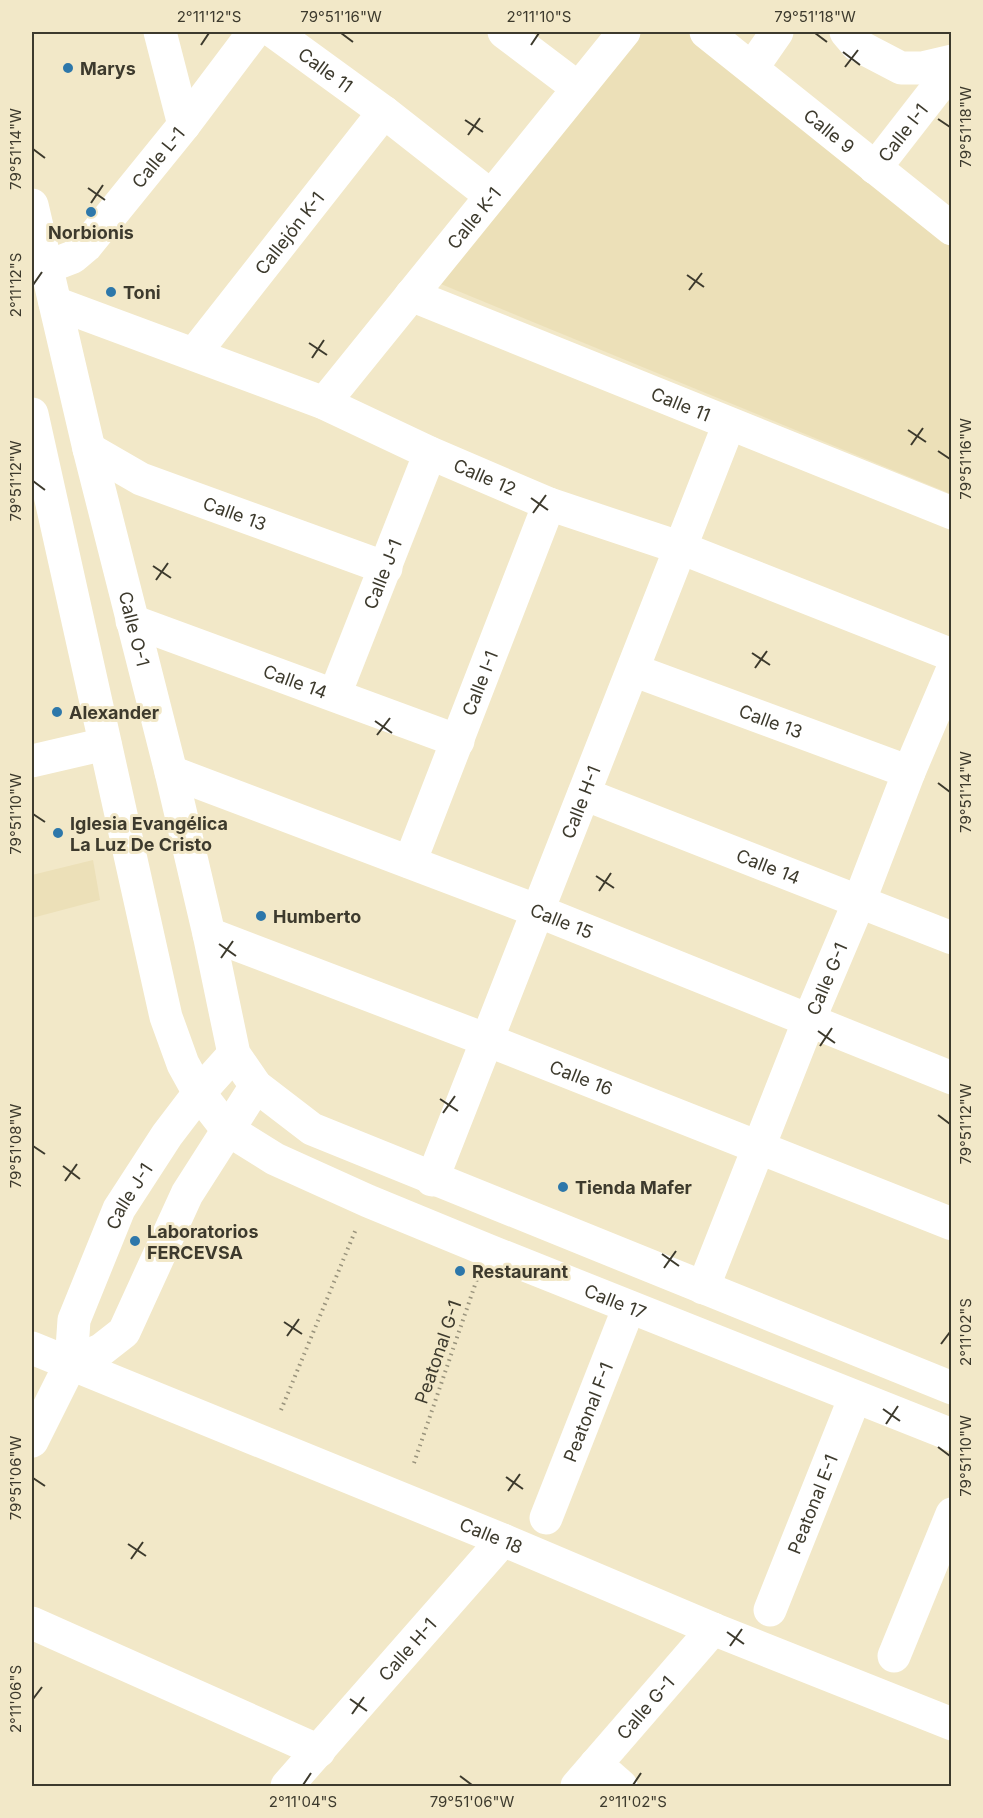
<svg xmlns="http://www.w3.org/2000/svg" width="983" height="1818" viewBox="0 0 983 1818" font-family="Inter,sans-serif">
	<rect width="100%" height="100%" fill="#f2e8c8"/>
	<g fill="#ece0b8">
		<path d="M634,32H690L951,241V494L436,282Z"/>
		<path d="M93,860L100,900L32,918V875Z"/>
	</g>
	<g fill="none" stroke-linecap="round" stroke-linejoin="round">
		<g stroke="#99937c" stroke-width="4" stroke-dasharray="1.5 4.5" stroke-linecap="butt">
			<path d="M281,1410L356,1229"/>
			<path d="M414,1463L477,1279"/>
		</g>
		<g stroke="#fff" stroke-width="33">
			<path d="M160,32L184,125"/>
			<path id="s1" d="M274,32L384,112L491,196"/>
			<path d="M504,32L578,88"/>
			<path id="s2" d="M706,32L952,229"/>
			<path d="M846,32L857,45L901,68H922L952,61"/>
			<path d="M752,68L777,32"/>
			<path id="s3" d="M875,168L952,69"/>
			<path id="s4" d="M47,267L73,257L86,246L184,125L254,32"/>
			<path id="s5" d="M411,295L952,513"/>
			<path id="s6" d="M55,303L324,403L430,453L549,504L681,548L952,655"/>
			<path id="s7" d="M194,354L384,112"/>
			<path id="s8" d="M324,403L624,32"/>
			<path id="s9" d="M89,449L141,479L386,568"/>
			<path id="s10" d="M132,621L458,741"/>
			<path id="s11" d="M633,670L909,772"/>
			<path id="s12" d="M335,694L430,453"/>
			<path d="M32,761L105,744"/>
			<path id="s13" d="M171,772L538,911L952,1078"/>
			<path id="s14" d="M584,794L952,938"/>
			<path id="s15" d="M410,862L549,504"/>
			<path id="s16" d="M209,934L487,1040L952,1224"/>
			<path id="s17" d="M432,1180L729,424"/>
			<path id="s18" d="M703,1288L809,1020L859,902L909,772L952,671"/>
			<path id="s19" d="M32,1348L503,1540L713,1629L952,1724"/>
			<path d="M71,1363L101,1350L124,1332L187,1194L256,1086"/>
			<path id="s20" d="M32,1441L71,1363L74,1320L119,1209L167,1135L199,1093L234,1054"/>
			<path id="s21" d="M546,1518L629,1307"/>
			<path id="s22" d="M770,1610L855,1397"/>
			<path d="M32,1623L319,1751"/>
			<path d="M894,1656L952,1514"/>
			<path d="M596,1764L621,1786"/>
			<path id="s23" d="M287,1786L503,1540"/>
			<path id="s24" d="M577,1786L713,1629"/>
		</g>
		<g stroke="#fff" stroke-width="33">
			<path id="s25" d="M32,205L89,449L171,772L209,934L234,1054L256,1086L312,1129L952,1388"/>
			<path id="s26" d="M32,414L166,1017L183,1064L199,1093L227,1129L275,1159L368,1201L487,1250L952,1435"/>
		</g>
	</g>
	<path fill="none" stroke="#3d3a2d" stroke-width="2" d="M341,33L353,42M815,33L827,42M201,45L209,33M531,45L539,33M843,52L860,65M845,67L858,50M938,119L950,127M465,120L483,132M468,135L480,118M33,149L45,158M88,188L105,200M91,203L103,185M687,275L704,287M33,285L42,272M689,290L702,273M309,343L327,355M312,358L324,340M908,430L926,442M911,445L923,428M938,451L950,459M33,481L45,490M531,498L548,510M533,513L546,495M153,566L171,578M156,580L168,563M752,653L770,665M755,668L767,651M375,721L392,733M377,735L390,718M938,783L950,792M33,814L45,822M596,876L614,888M599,891L611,873M219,944L236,956M221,958L233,941M818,1031L835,1043M820,1046L832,1028M440,1099L458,1111M443,1113L455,1096M938,1115L950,1124M33,1146L45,1154M63,1166L80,1179M65,1181L77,1164M662,1254L679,1266M664,1268L676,1251M284,1322L302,1334M287,1336L299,1319M941,1344L950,1332M883,1409L900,1421M886,1424L898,1406M938,1447L950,1456M506,1477L523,1489M33,1478L45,1486M508,1491L520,1474M128,1544L146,1556M131,1559L143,1542M727,1632L744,1644M730,1646L742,1629M33,1699L42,1687M350,1699L367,1711M352,1714L364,1697M460,1776L472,1785M303,1785L311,1773M633,1785L641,1773"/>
	<g fill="#2d77aa" stroke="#f2e8c8" stroke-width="2">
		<circle cx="68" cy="68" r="6"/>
		<circle cx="91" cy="212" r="6"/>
		<circle cx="111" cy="292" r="6"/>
		<circle cx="57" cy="712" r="6"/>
		<circle cx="58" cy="833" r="6"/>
		<circle cx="261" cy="916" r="6"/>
		<circle cx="563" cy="1187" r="6"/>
		<circle cx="135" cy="1241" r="6"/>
		<circle cx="460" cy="1271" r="6"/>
	</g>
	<g text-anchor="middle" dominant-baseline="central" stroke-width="6" stroke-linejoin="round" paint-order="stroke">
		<g font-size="18" font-weight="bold" fill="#3d3a2d" stroke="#f2e8c8" text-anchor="start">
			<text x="80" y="68">Marys</text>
			<text x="91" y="232" text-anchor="middle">Norbionis</text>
			<text x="123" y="292">Toni</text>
			<text x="69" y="712">Alexander</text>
			<text x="70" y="823">Iglesia Evangélica<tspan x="70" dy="21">La Luz De Cristo</tspan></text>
			<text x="273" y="916">Humberto</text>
			<text x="575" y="1187">Tienda Mafer</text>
			<text x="147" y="1231">Laboratorios<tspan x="147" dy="21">FERCEVSA</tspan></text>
			<text x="472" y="1271">Restaurant</text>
		</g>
		<g font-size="18" fill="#3d3a2d" stroke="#f2e8c8">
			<text stroke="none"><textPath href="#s1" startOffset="64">Calle 11</textPath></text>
			<text stroke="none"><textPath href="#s2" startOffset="158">Calle 9</textPath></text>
			<text stroke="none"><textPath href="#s3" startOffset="45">Calle I-1</textPath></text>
			<text stroke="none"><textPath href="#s4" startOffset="159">Calle L-1</textPath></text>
			<text stroke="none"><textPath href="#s8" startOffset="238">Calle K-1</textPath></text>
			<text stroke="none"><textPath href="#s7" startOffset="154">Callejón K-1</textPath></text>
			<text stroke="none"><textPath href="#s5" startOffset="291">Calle 11</textPath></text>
			<text stroke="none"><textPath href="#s6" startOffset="464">Calle 12</textPath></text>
			<text stroke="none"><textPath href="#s9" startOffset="160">Calle 13</textPath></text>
			<text stroke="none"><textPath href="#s12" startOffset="129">Calle J-1</textPath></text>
			<text stroke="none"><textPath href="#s25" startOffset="436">Calle O-1</textPath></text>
			<text stroke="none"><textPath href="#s10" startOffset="174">Calle 14</textPath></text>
			<text stroke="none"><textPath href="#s15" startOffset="192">Calle I-1</textPath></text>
			<text stroke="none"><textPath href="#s11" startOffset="147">Calle 13</textPath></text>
			<text stroke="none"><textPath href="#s17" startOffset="406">Calle H-1</textPath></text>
			<text stroke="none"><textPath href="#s14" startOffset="198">Calle 14</textPath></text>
			<text stroke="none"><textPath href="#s13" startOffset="418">Calle 15</textPath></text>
			<text stroke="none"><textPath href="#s18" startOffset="333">Calle G-1</textPath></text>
			<text stroke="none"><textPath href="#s16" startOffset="399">Calle 16</textPath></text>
			<text stroke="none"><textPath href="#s20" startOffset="266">Calle J-1</textPath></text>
			<text stroke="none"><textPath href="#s26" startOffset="1172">Calle 17</textPath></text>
			<text transform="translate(438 1352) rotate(-71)">Peatonal G-1</text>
			<text stroke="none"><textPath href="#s21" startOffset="114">Peatonal F-1</textPath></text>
			<text stroke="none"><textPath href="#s22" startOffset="114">Peatonal E-1</textPath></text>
			<text stroke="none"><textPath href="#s19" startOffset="496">Calle 18</textPath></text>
			<text stroke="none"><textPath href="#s23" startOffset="182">Calle H-1</textPath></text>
			<text stroke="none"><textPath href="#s24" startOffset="104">Calle G-1</textPath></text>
		</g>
	</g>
	<rect width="983" height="1818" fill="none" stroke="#f2e8c8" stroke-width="66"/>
	<rect x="33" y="33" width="917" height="1752" fill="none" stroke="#3d3a2d" stroke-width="2"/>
	<g font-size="15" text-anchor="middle" fill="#3d3a2d">
		<text x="209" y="22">2°11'12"S</text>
		<text x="341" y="22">79°51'16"W</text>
		<text x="539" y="22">2°11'10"S</text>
		<text x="815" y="22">79°51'18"W</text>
		<text transform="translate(966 127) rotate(-90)" y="5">79°51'18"W</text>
		<text transform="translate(16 149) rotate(-90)" y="5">79°51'14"W</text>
		<text transform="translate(16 285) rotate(-90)" y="5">2°11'12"S</text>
		<text transform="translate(966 459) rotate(-90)" y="5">79°51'16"W</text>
		<text transform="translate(16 481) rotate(-90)" y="5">79°51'12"W</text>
		<text transform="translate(966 792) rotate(-90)" y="5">79°51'14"W</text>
		<text transform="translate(16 814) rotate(-90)" y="5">79°51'10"W</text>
		<text transform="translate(966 1124) rotate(-90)" y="5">79°51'12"W</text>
		<text transform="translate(16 1146) rotate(-90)" y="5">79°51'08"W</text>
		<text transform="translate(966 1332) rotate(-90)" y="5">2°11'02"S</text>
		<text transform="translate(966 1456) rotate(-90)" y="5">79°51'10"W</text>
		<text transform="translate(16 1478) rotate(-90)" y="5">79°51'06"W</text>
		<text transform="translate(16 1699) rotate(-90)" y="5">2°11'06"S</text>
		<text x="303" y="1807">2°11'04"S</text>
		<text x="472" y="1807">79°51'06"W</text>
		<text x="633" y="1807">2°11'02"S</text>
	</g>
</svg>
